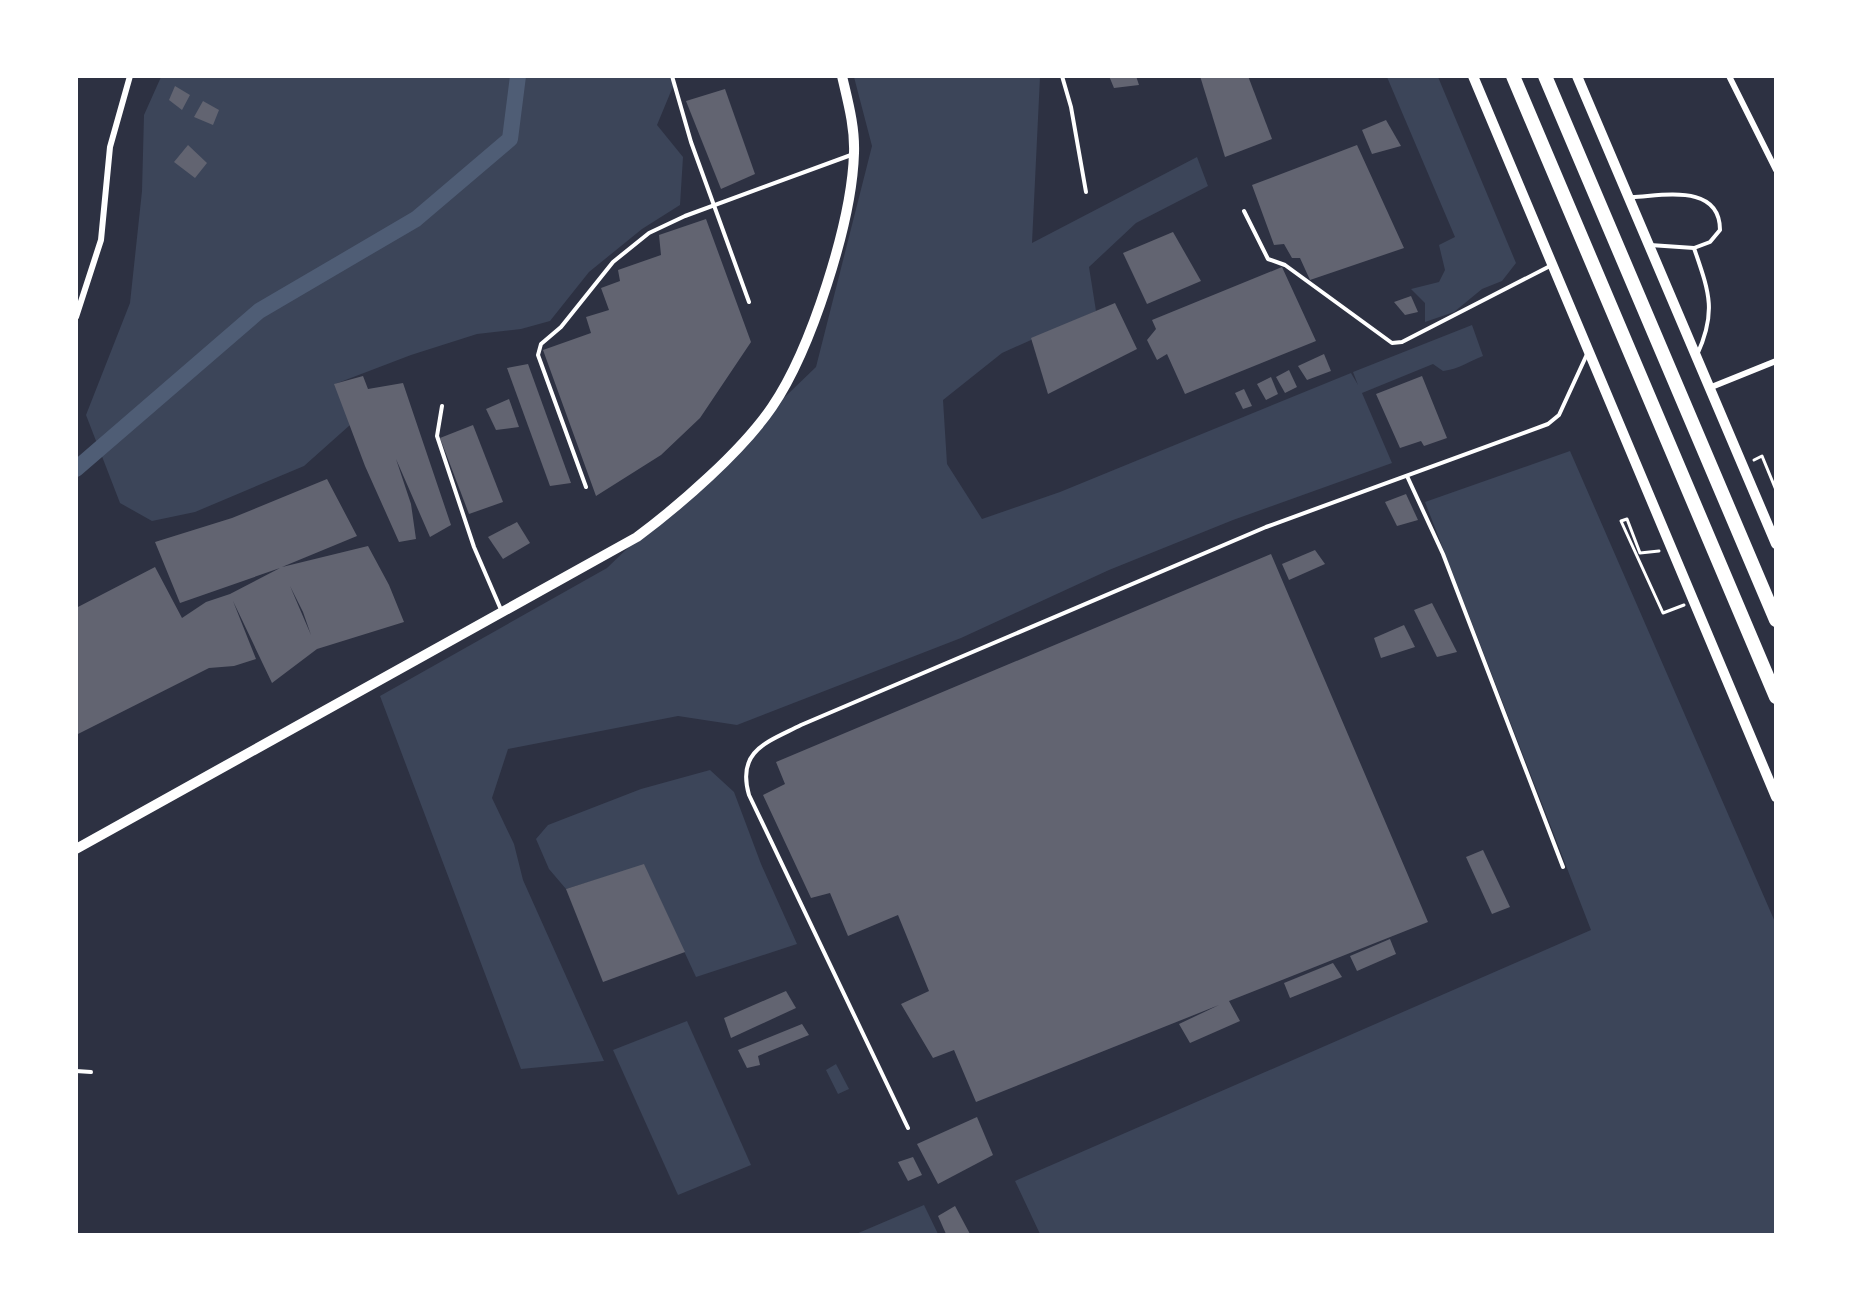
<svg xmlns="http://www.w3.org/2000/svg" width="1852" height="1311" viewBox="0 0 1852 1311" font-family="'Nunito Sans',sans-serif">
	<rect width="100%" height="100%" fill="#2d3142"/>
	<g fill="#3c4559">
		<path d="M669,76L674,84L657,125L683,157L680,205L642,229L589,272L550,321L521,329L477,334L411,355L335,384L350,425L304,466L195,512L152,521L120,503L86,415L130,303L142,191L144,115L161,77Z"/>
		<path d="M854,77H1040L1032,243L1197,157L1208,186L1136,223L1089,267L1096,311L1002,353L943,400L947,464L982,519L1060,492L1351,373L1358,385L1353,372L1472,325L1483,356C1468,362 1459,369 1443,371L1433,364L1362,393L1392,463L1233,520L1109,570L961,638L737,725L678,716L508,749L492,798L514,844L523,880L604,1061L521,1069L380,696L607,568L816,367L872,146Z"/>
		<path d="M1387,77H1438L1516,263L1502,281L1482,289L1454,312L1425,322V303L1411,289L1439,282L1445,270L1439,245L1455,237Z"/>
		<path d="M1570,451L1775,922V1234H1040L1015,1181L1591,930L1425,502Z"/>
		<path d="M710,770L734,792L761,864L797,944L696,977L644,865L566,889L549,869L536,839L548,825L641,789Z"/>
		<path d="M687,1021L751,1165L678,1195L613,1050Z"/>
		<path d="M836,1064L849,1089L838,1094L826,1070Z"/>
		<path d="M924,1205L938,1234H856Z"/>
	</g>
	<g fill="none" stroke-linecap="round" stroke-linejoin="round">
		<path stroke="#4f5d75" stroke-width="16" d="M76,469L259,311L416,219L510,139L518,76"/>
	</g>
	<g fill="#626471" fill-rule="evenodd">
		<path d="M1109,76H1136L1139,85L1114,88Z"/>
		<path d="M1200,76H1248L1272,139L1225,157Z"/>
		<path d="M175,86L190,95L182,110L169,100Z"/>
		<path d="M725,89L755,174L721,189L686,101Z"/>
		<path d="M203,101L219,110L213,125L194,117Z"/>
		<path d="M1386,120L1401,146L1372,154L1362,130Z"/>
		<path d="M188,145L207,163L195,178L174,162Z"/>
		<path d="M1357,145L1404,248L1310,280L1300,258H1292L1284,244L1274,245L1252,185Z"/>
		<path d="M706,219L751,342L700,418L661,455L596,496L543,350L591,333L586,317L609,310L601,288L620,281L618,270L661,255L659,235Z"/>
		<path d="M1173,232L1201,281L1147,304L1123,253Z"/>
		<path d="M1282,267L1316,341L1185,394L1167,354L1157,360L1147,340L1156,329L1152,320Z"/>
		<path d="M1411,296L1418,312L1405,315L1394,302Z"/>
		<path d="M1115,303L1137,349L1048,394L1031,338Z"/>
		<path d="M1324,354L1331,371L1307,380L1298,366Z"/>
		<path d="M528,364L571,483L550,486L507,368Z"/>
		<path d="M1289,370L1297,387L1285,393L1276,377Z"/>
		<path d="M363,376L368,389L403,383L451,525L430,537L396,459L411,504L416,539L399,542L365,466L334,384Z"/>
		<path d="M1422,376L1447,438L1424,446L1421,441L1400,448L1376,394Z"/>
		<path d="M1271,377L1278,394L1266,400L1257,384Z"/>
		<path d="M1244,389L1252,406L1243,409L1235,393Z"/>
		<path d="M509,399L519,427L496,430L486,409Z"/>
		<path d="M473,425L503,502L469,514L440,438Z"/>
		<path d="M327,479L357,536L282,567L368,546L389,585L404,622L317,649L272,683L233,601L256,659L234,666L209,668L76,735V608L155,567L182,618L206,602L230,594L280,568L180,603L155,542L232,518ZM290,586L303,612L311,635Z"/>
		<path d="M1406,494L1418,520L1397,526L1385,502Z"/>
		<path d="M517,522L530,543L503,559L488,537Z"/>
		<path d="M1315,550L1325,564L1289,580L1282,564Z"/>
		<path d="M1271,554L1428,922L1229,1001L1240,1021L1190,1043L1179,1024L1219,1005L976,1102L954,1050L933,1058L901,1004L929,991L898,915L848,936L830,893L811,898L763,795L785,784L776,762Z"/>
		<path d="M1432,603L1457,652L1437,657L1414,610Z"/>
		<path d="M1404,625L1415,647L1381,658L1374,638Z"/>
		<path d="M1483,850L1510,907L1492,914L1466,857Z"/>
		<path d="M644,864L685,952L603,982L566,889Z"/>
		<path d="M1390,939L1396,954L1357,971L1350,956Z"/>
		<path d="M1333,963L1342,977L1290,998L1284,983Z"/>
		<path d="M786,991L796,1008L731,1038L724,1018Z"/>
		<path d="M802,1024L809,1035L758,1056L760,1065L747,1068L738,1050Z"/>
		<path d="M977,1117L993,1155L938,1184L917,1144Z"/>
		<path d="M913,1157L922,1175L908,1181L898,1162Z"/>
		<path d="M955,1206L970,1234H946L938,1216Z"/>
	</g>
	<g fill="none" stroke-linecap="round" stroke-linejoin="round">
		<g stroke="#fff" stroke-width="3">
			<path d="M1754,460L1762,456L1776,490"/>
			<path d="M1659,551L1640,553L1627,519L1621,521L1663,613L1684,605"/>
		</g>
		<g stroke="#fff" stroke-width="4">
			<path d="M672,76L691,142L749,302"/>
			<path d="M1062,76L1071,107L1086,192"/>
			<path d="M1632,197C1663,196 1720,183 1720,230L1710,242L1694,248C1709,292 1717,311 1697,355"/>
			<path d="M1244,211L1268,259L1285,265L1392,343L1402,342L1552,265"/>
			<path d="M1650,245L1694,248"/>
			<path d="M442,406L437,436L474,547L502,612"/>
			<path d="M1407,476L1443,554L1563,867"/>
			<path d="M586,487L538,355L541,344L561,327L613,262L649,233L685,216L851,155"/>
			<path d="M76,1071L91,1072"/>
			<path d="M908,1128L749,795C736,750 768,742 801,725L1266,527L1548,424L1559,415L1588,352"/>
		</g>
		<g stroke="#fff" stroke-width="6">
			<path d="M1729,76L1776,170"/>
			<path d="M76,317L101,240L110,147L130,76"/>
			<path d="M1709,388L1776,361"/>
		</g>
		<g stroke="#fff" stroke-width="10">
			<path d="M1473,76L1776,797"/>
			<path d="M1577,76L1776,544"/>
			<path d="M76,849L637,537C680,505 742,451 772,407C811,350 852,222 854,153C855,127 848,102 842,76"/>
		</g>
		<g stroke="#fff" stroke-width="14">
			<path d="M1513,76L1776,697"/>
			<path d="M1545,76L1776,620"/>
		</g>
	</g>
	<rect width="1852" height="1311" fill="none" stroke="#ffffff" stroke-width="156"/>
</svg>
